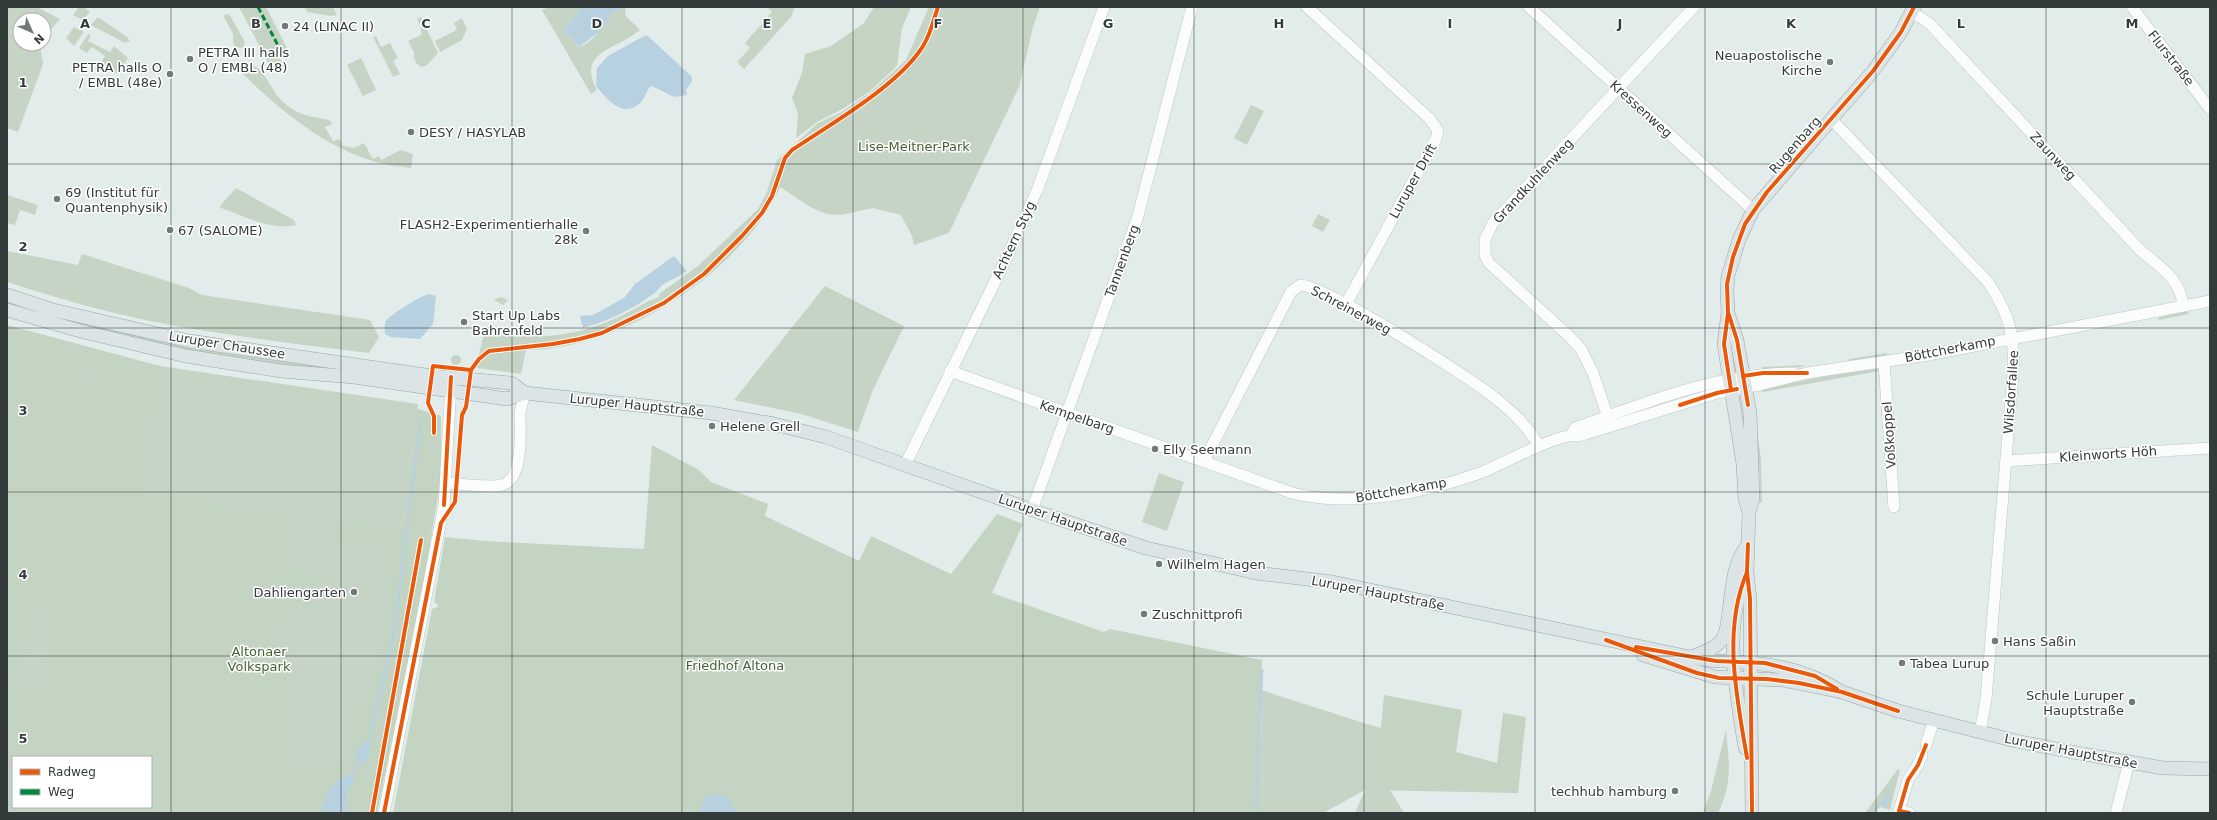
<svg xmlns="http://www.w3.org/2000/svg" width="2217" height="820" viewBox="0 0 2217 820" font-family="'DejaVu Sans',sans-serif">
	<rect width="100%" height="100%" fill="#e2ecea"/>
	<g fill="#c6d4c5" fill-rule="evenodd">
		<path d="M7,7H37L60,19L44,37V20H20V44H40L43,64L18,132L7,128Z"/>
		<path d="M79,7H84L90,12L83,20L73,15Z"/>
		<path d="M239,7H266L288,50L278,55L284,66L273,72Z"/>
		<path d="M305,7H333L337,15L330,16L307,12Z"/>
		<path d="M550,7H582L563,32L572,38L578,47C597,45 609,7 626,7L625,15L640,30C634,34 628,39 621,42C598,54 582,61 597,90L591,94L542,10Z"/>
		<path d="M767,7H795L791,17L744,69L737,62L750,48L745,43L772,12Z"/>
		<path d="M926,7H1040L1033,27L1019,87L949,233L914,245L912,236L901,215L873,208L841,215L827,214L812,208L780,187C741,273 620,350 526,350L521,374L470,367L479,354L484,334C550,340 586,337 645,303C651,299 654,300 660,296L659,294L698,266L758,209L767,192L777,160L818,123L840,113L871,92L906,60L928,9Z"/>
		<path d="M229,14L245,42L243,48L235,47L233,42V34L223,15Z"/>
		<path d="M98,17L127,37L130,41L125,43L91,25Z"/>
		<path d="M421,17L438,53L427,65L422,67L417,64L413,56L415,54L408,41L421,35V27L417,19Z"/>
		<path d="M462,18L467,29L462,40L440,52L435,41L457,30L454,23Z"/>
		<path d="M74,27L84,32L74,46L66,38Z"/>
		<path d="M88,34L91,35L88,41L110,52L114,46L128,58L117,74L101,62L105,56L92,47L87,53L79,48Z"/>
		<path d="M376,36L381,47L390,43L398,58L393,61L400,74L393,77L373,37Z"/>
		<path d="M361,58L376,90L363,96L347,65Z"/>
		<path d="M246,63C267,68 267,85 281,100C294,114 311,117 329,120L332,124L325,127L333,141L339,139L343,146L354,148L364,143L373,159L379,156L381,160L401,150L413,154L411,168C397,166 383,165 370,160C320,144 279,109 242,73L241,67Z"/>
		<path d="M1251,105L1264,111L1247,145L1234,138Z"/>
		<path d="M236,188L294,220L296,225C271,231 245,216 221,208L220,206Z"/>
		<path d="M7,195L38,205L35,215L20,210L15,225L7,223Z"/>
		<path d="M1318,214L1330,220L1323,232L1312,226Z"/>
		<path d="M7,251L78,265L82,254L189,288L202,295L370,320L379,337L369,353C296,344 222,335 150,321C101,311 54,297 7,282Z"/>
		<path d="M825,286L904,326L872,392L858,432L801,414L734,400Z"/>
		<path d="M501,297L508,300L503,305L494,300Z"/>
		<path d="M7,300L425,380C355,373 285,369 217,356C146,343 76,325 7,305Z"/>
		<path d="M2187,310L2189,314L2159,320L2158,318Z"/>
		<path d="M7,337L160,366L418,404V409L441,416L377,813H7ZM13,757H151V807H13Z"/>
		<path d="M1887,353V357L1849,361V359Z"/>
		<circle cx="456" cy="360" r="5"/>
		<path d="M1804,365L1802,367L1762,369V367Z"/>
		<path d="M1873,368L1880,371L1763,392L1762,389L1831,375L1833,371Z"/>
		<path d="M1755,416L1761,459L1762,503L1759,502L1760,480Z"/>
		<path d="M1159,473L1184,482L1167,531L1142,522Z"/>
		<path d="M1261,690L1367,724L1366,790H1390L1404,813H1355L1365,790L1323,813H1263Z"/>
		<path d="M1726,730C1729,763 1733,781 1718,813H1703L1711,791Z"/>
		<path d="M1898,769L1900,770L1890,810L1880,807L1875,813H1865Z"/>
	</g>
	<g fill="#c4d4c2" fill-rule="evenodd">
		<path d="M874,7H911L902,28L897,66L869,92L844,108L817,122L796,138L798,113L792,98L802,73L805,54L831,46L864,23Z"/>
		<path d="M7,325L160,366L145,494L296,514L286,567L326,575L319,608L306,620L284,615L274,664L295,669L298,695L285,743L288,756L294,765L299,768L316,771L331,769L339,764L345,755L360,702L369,690L382,637L377,626L391,568L385,550L376,542L369,539L351,540L340,548L326,544L331,514L408,528L418,409L441,416V478L420,604L377,813H7ZM72,359L103,366L100,381L69,374ZM34,608L56,613L38,700L19,689ZM13,757H151V807H13Z"/>
		<path d="M652,445L699,470L711,482L768,504L765,516L859,561L871,536L951,574L997,514L1023,524L992,593L1104,632L1110,629L1262,660L1261,690L1263,813H393L432,609L438,607V605L434,602L445,537L485,541L644,549Z"/>
		<path d="M1384,695L1462,710L1456,752L1497,763L1503,713L1526,717L1518,793L1366,790L1367,724L1381,728Z"/>
	</g>
	<g fill="#b7d1e1">
		<path d="M582,7H620L621,9L613,13L600,31L579,47L572,38L563,32Z"/>
		<path d="M644,36H648L692,77V81L686,90L687,95L674,97L652,86C646,89 646,97 642,101C624,121 607,99 596,86L597,68L608,56Z"/>
		<path d="M674,256L687,271C679,277 670,280 662,285C660,287 658,290 656,292C635,308 609,321 583,328L580,316L593,315L624,298L635,284Z"/>
		<path d="M429,294L436,296L433,324L420,339L391,337L385,334C385,330 384,325 386,321C390,315 422,295 429,294Z"/>
		<path d="M369,739L370,747L368,759L359,765L355,755L361,744Z"/>
		<path d="M354,772V779L347,793L346,813H322C326,797 325,791 340,779C345,776 350,777 354,772Z"/>
		<path d="M1889,792H1890L1887,807L1880,804Z"/>
		<path d="M715,794L729,798L736,813H699L704,798Z"/>
	</g>
	<g fill="none" stroke-linecap="round" stroke-linejoin="round">
		<g stroke="#b7d1e1" stroke-width="2.5">
			<path d="M369,739L393,639L421,418"/>
			<path d="M354,772L359,765"/>
			<path d="M1256,813L1262,670"/>
			<path d="M1873,813L1880,804"/>
		</g>
		<g stroke="#bfc7c5" stroke-width="12">
			<g id="minor">
				<path d="M1307,7L1430,119L1438,131L1436,139L1346,304"/>
				<path d="M1529,7L1753,210"/>
				<path d="M2132,7L2210,109"/>
				<path d="M1912,12L1929,23L2140,250C2160,267 2181,279 2183,306"/>
				<path d="M1831,119L1988,282C2013,319 2016,343 2012,386L1986,699L1980,732"/>
				<path d="M1884,362L1894,507"/>
				<path d="M950,371L1292,493C1351,508 1424,493 1480,473C1502,465 1560,431 1579,436L1717,393L1759,385L1807,373L1928,355L2210,301"/>
				<path d="M1611,426L1593,373L1581,349L1569,336L1489,263L1485,255V239L1493,223L1694,7"/>
				<path d="M1572,434L1575,428C1644,403 1718,373 1793,373"/>
				<path d="M1204,461L1291,292L1300,285C1325,285 1469,377 1494,397C1512,412 1528,426 1539,446"/>
				<path d="M2006,461L2210,448"/>
				<path d="M905,465L1007,257L1038,188L1104,7"/>
				<path d="M446,483C462,484 488,488 502,485C524,479 520,432 520,414C521,407 523,400 525,393"/>
				<path d="M1032,510L1138,216L1192,7"/>
				<path d="M1926,745L1934,720"/>
				<path d="M384,813L444,505L451,384"/>
				<path d="M1909,813L1899,811L1908,780L1918,765L1922,755"/>
				<path d="M2116,813L2129,762"/>
			</g>
		</g>
		<g stroke="#96a7a9" stroke-width="14">
			<g id="major">
				<path d="M7,295L53,310L189,341L432,376L511,383L525,393"/>
				<path d="M7,310L84,332L186,356L281,371L354,377L507,399L525,393L711,413L774,424L826,437L1041,513L1146,548L1256,573L1332,582L1685,656C1697,658 1709,661 1722,661C1768,663 1802,667 1842,692"/>
				<path d="M1729,316L1737,340L1750,413L1753,499L1749,512L1747,572L1750,599L1752,813"/>
				<path d="M1749,512L1745,499L1743,464L1724,344L1728,313L1727,291L1728,276L1739,240L1753,210L1873,71L1901,32L1914,7"/>
				<path d="M1643,655L1715,677L1782,680L1842,692L1898,711L2016,741L2067,751L2163,768L2210,769"/>
				<path d="M1691,657C1701,653 1716,649 1723,638C1727,631 1728,620 1729,611C1733,585 1732,566 1748,544"/>
				<path d="M1745,748C1736,692 1723,628 1746,574"/>
			</g>
		</g>
		<use href="#minor" stroke="#fbfcfc" stroke-width="11"/>
		<use href="#major" stroke="#dce4e6" stroke-width="13"/>
		<path stroke="#00873e" stroke-width="3" stroke-dasharray="6 3" stroke-linecap="butt" d="M258,7L284,57"/>
		<g stroke="#fff" stroke-width="6">
			<g id="cycleway">
				<path d="M1729,315L1737,340L1748,405"/>
				<path d="M1743,376L1763,373H1807"/>
				<path d="M1731,390L1724,344L1728,313L1727,284L1733,257L1745,224L1767,192L1873,71L1901,32L1914,7"/>
				<path d="M1680,405L1717,393L1737,389"/>
				<path d="M434,433V416L428,403L433,366L471,370"/>
				<path d="M444,505L451,377"/>
				<path d="M1748,544L1747,572L1750,599L1752,813"/>
				<path d="M1606,640L1697,673L1719,678L1767,679L1799,683L1842,692L1898,711"/>
				<path d="M1636,647L1716,661L1765,663L1815,676L1837,689"/>
				<path d="M1747,758C1737,698 1722,631 1747,572"/>
				<path d="M372,813L421,540"/>
				<path d="M384,813L441,523L455,502L462,415L466,407L471,370L479,359L489,351L553,344L580,339L602,333L664,303L704,274L742,236L762,213L772,196L785,158L792,150C831,124 892,89 919,52C929,39 933,22 938,7"/>
				<path d="M1909,813L1899,811L1908,780L1918,765L1926,745"/>
			</g>
		</g>
		<use href="#cycleway" stroke="#e8590c" stroke-width="4"/>
	</g>
	<path fill="none" stroke="#343c3b" stroke-width="1" stroke-opacity="0.55" d="M171,7V813M341,7V813M512,7V813M682,7V813M853,7V813M1023,7V813M1194,7V813M1364,7V813M1535,7V813M1705,7V813M1876,7V813M2046,7V813M7,164H2210M7,328H2210M7,492H2210M7,656H2210"/>
	<g fill="#717a78" stroke="#fff" stroke-width="1.5">
		<circle cx="285" cy="26" r="4"/>
		<circle cx="190" cy="59" r="4"/>
		<circle cx="1830" cy="62" r="4"/>
		<circle cx="170" cy="74" r="4"/>
		<circle cx="411" cy="132" r="4"/>
		<circle cx="57" cy="199" r="4"/>
		<circle cx="170" cy="230" r="4"/>
		<circle cx="586" cy="231" r="4"/>
		<circle cx="464" cy="322" r="4"/>
		<circle cx="712" cy="426" r="4"/>
		<circle cx="1155" cy="449" r="4"/>
		<circle cx="1159" cy="564" r="4"/>
		<circle cx="354" cy="592" r="4"/>
		<circle cx="1144" cy="614" r="4"/>
		<circle cx="1995" cy="641" r="4"/>
		<circle cx="1902" cy="663" r="4"/>
		<circle cx="2132" cy="702" r="4"/>
		<circle cx="1675" cy="791" r="4"/>
	</g>
	<g text-anchor="middle" dominant-baseline="central" stroke-width="3" stroke-linejoin="round" paint-order="stroke">
		<g font-size="13" fill="#343c3b" stroke="#fff" text-anchor="start">
			<text x="293" y="26">24 (LINAC II)</text>
			<text x="198" y="52">PETRA III halls<tspan x="198" dy="15">O / EMBL (48)</tspan></text>
			<text x="1822" y="55" text-anchor="end">Neuapostolische<tspan x="1822" dy="15">Kirche</tspan></text>
			<text x="162" y="67" text-anchor="end">PETRA halls O<tspan x="162" dy="15">/ EMBL (48e)</tspan></text>
			<text x="419" y="132">DESY / HASYLAB</text>
			<text x="65" y="192">69 (Institut für<tspan x="65" dy="15">Quantenphysik)</tspan></text>
			<text x="578" y="224" text-anchor="end">FLASH2-Experimentierhalle<tspan x="578" dy="15">28k</tspan></text>
			<text x="178" y="230">67 (SALOME)</text>
			<text x="472" y="315">Start Up Labs<tspan x="472" dy="15">Bahrenfeld</tspan></text>
			<text x="720" y="426">Helene Grell</text>
			<text x="1163" y="449">Elly Seemann</text>
			<text x="1167" y="564">Wilhelm Hagen</text>
			<text x="346" y="592" text-anchor="end">Dahliengarten</text>
			<text x="1152" y="614">Zuschnittprofi</text>
			<text x="2003" y="641">Hans Saßin</text>
			<text x="1910" y="663">Tabea Lurup</text>
			<text x="2124" y="695" text-anchor="end">Schule Luruper<tspan x="2124" dy="15">Hauptstraße</tspan></text>
			<text x="1667" y="791" text-anchor="end">techhub hamburg</text>
		</g>
		<g font-size="13" fill="#343c3b" stroke="#fff">
			<text transform="translate(2171 58) rotate(52)">Flurstraße</text>
			<text transform="translate(1641 109) rotate(42)">Kressenweg</text>
			<text transform="translate(1795 145) rotate(-49)">Rugenbarg</text>
			<text transform="translate(2053 156) rotate(47)">Zaunweg</text>
			<text transform="translate(1413 181) rotate(-61)">Luruper Drift</text>
			<text transform="translate(1533 181) rotate(-47)">Grandkuhlenweg</text>
			<text transform="translate(1014 240) rotate(-65)">Achtern Styg</text>
			<text transform="translate(1122 261) rotate(-70)">Tannenberg</text>
			<text transform="translate(1351 310) rotate(28)">Schreinerweg</text>
			<text transform="translate(227 345) rotate(9)">Luruper Chaussee</text>
			<text transform="translate(1950 349) rotate(-11)">Böttcherkamp</text>
			<text transform="translate(2011 392) rotate(-86)">Wilsdorfallee</text>
			<text transform="translate(637 405) rotate(6)">Luruper Hauptstraße</text>
			<text transform="translate(1077 417) rotate(19)">Kempelbarg</text>
			<text transform="translate(1889 435) rotate(-94)">Voßkoppel</text>
			<text transform="translate(2108 454) rotate(-4)">Kleinworts Höh</text>
			<text transform="translate(1401 490) rotate(-10)">Böttcherkamp</text>
			<text transform="translate(1063 520) rotate(19)">Luruper Hauptstraße</text>
			<text transform="translate(1378 593) rotate(11)">Luruper Hauptstraße</text>
			<text transform="translate(2071 751) rotate(11)">Luruper Hauptstraße</text>
		</g>
		<g font-size="13" fill="#456132" stroke="#fff">
			<text x="914" y="146">Lise-Meitner-Park</text>
			<text x="259" y="651">Altonaer<tspan x="259" dy="15">Volkspark</tspan></text>
			<text x="735" y="665">Friedhof Altona</text>
		</g>
	</g>
	<g font-size="13" text-anchor="middle" font-weight="bold" fill="#343c3b" stroke="#fff" stroke-width="3" stroke-linejoin="round" paint-order="stroke">
		<text x="85" y="28">A</text>
		<text x="256" y="28">B</text>
		<text x="426" y="28">C</text>
		<text x="597" y="28">D</text>
		<text x="767" y="28">E</text>
		<text x="938" y="28">F</text>
		<text x="1108" y="28">G</text>
		<text x="1279" y="28">H</text>
		<text x="1450" y="28">I</text>
		<text x="1620" y="28">J</text>
		<text x="1791" y="28">K</text>
		<text x="1961" y="28">L</text>
		<text x="2132" y="28">M</text>
		<text x="23" y="87">1</text>
		<text x="23" y="251">2</text>
		<text x="23" y="415">3</text>
		<text x="23" y="579">4</text>
		<text x="23" y="743">5</text>
	</g>
	<rect width="2217" height="820" fill="none" stroke="#343c3b" stroke-width="16"/>
	<rect x="12" y="756" width="140" height="52" fill="#ffffff" stroke="#aeb1b1"/>
	<rect x="20" y="769" width="20" height="6" fill="#e8590c" stroke="#aeb1b1"/>
	<text x="48" y="776" font-size="12" fill="#343c3b">Radweg</text>
	<rect x="20" y="789" width="20" height="6" fill="#00873e" stroke="#aeb1b1"/>
	<text x="48" y="796" font-size="12" fill="#343c3b">Weg</text>
	<g transform="translate(32 32) rotate(135)"><circle r="19" fill="#ffffff" stroke="#aeb1b1"/>
	<path d="M0-3L7 15L0 10L-7 15Z" fill="#717a78"/>
	<text y="-6" font-size="11" font-weight="bold" text-anchor="middle" fill="#343c3b">N</text>
	</g>
</svg>
